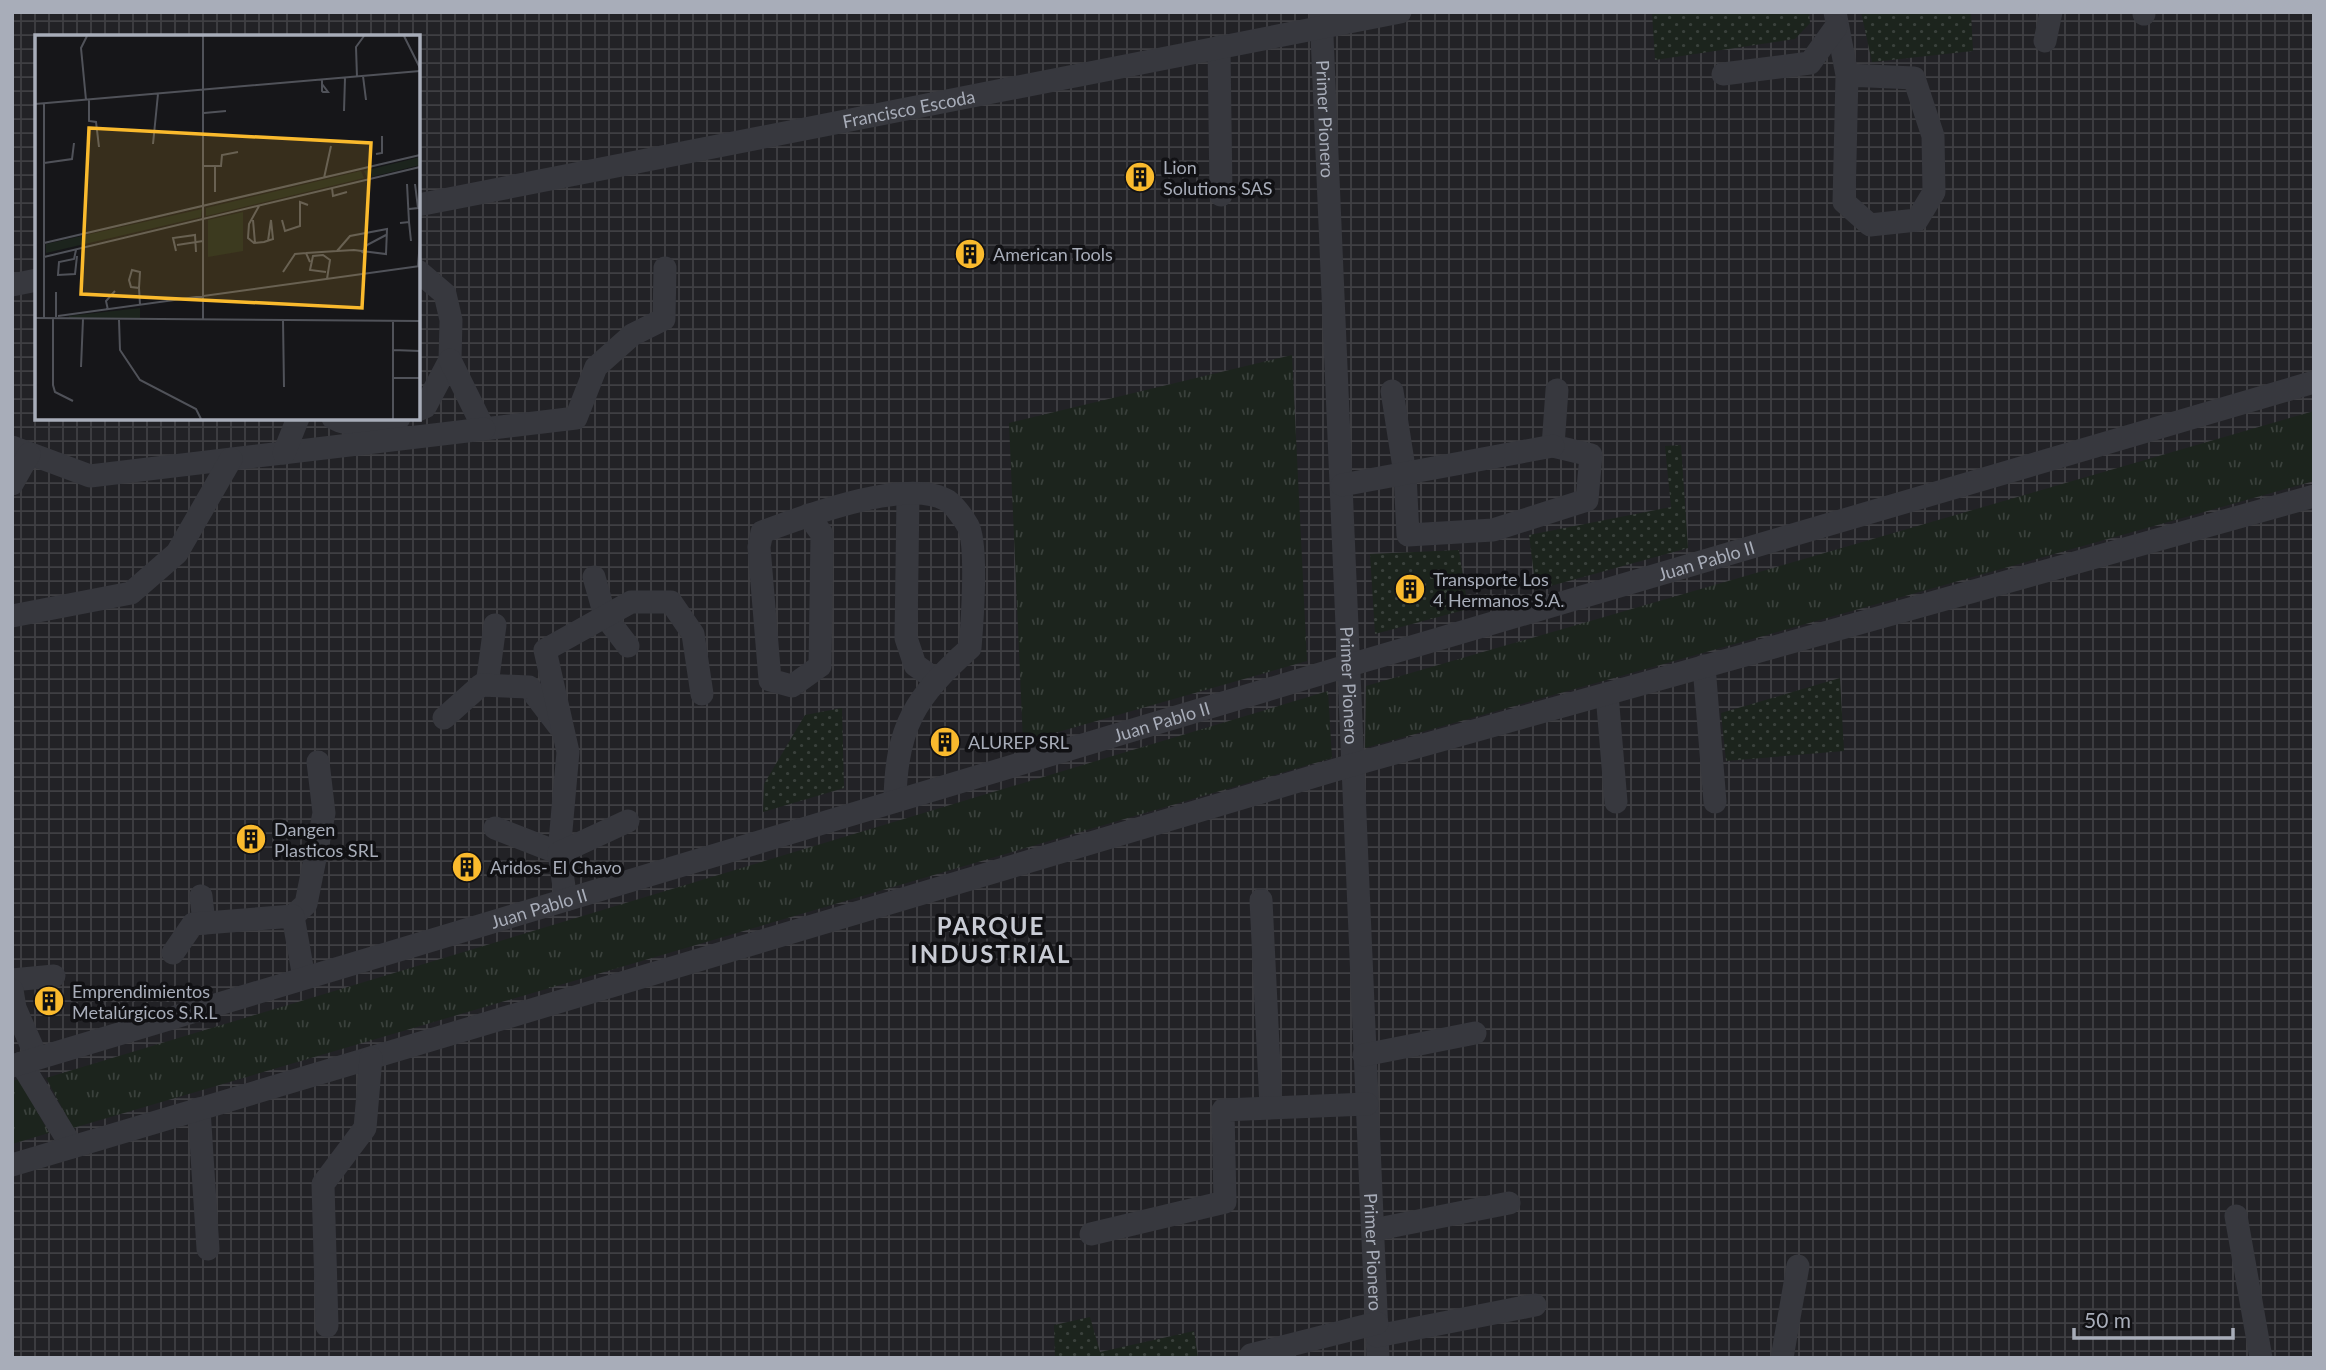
<svg xmlns="http://www.w3.org/2000/svg" width="2326" height="1370" viewBox="0 0 2326 1370" font-family="Lato,sans-serif">
	<defs>
		<pattern id="industrial-grid" width="8" height="8" patternUnits="userSpaceOnUse" patternTransform="scale(1.75)"><rect width="8" height="8" fill="#222226"/><path d="M0 4h8M4 0v8" fill="none" stroke="#3f3f43"/></pattern>
		<pattern id="grass-tufts" width="24" height="20" patternUnits="userSpaceOnUse" patternTransform="scale(1.75)"><rect width="24" height="20" fill="#1c241d"/><path d="M3 7l-1-3M5 7V3M7 7l1-3M15 17l-1-3M17 17v-4M19 17l1-3" fill="none" stroke="#3a413c"/></pattern>
		<pattern id="garden-dots" width="8" height="8" patternUnits="userSpaceOnUse" patternTransform="scale(1.75)"><rect width="8" height="8" fill="#1c241d"/><path d="M2 2h.1M6 6h.1" fill="none" stroke="#3a413c" stroke-width="1.8" stroke-linecap="round"/></pattern>
	</defs>
	<rect width="100%" height="100%" fill="#161619"/>
	<path fill="url(#industrial-grid)" fill-rule="evenodd" d="M12,12H2314V1358H12ZM37,37H418V418H37Z"/>
	<g fill="url(#grass-tufts)">
		<path d="M1292,355L1307,661L1023,742L1009,423Z"/>
		<path d="M2314,411V481L1365,748L1366,686Z"/>
		<path d="M1328,691L1332,758L73,1128L46,1078Z"/>
		<path d="M19,1079L49,1133L12,1144V1081Z"/>
	</g>
	<g fill="url(#garden-dots)">
		<path d="M1652,12H1809L1810,23L1795,39L1655,60Z"/>
		<path d="M1861,12H1971L1973,51L1872,62Z"/>
		<path d="M1681,445L1688,548L1536,590L1529,535L1671,507L1665,446Z"/>
		<path d="M1459,550L1468,609L1375,634L1370,554Z"/>
		<path d="M1840,678L1844,751L1726,761L1721,713Z"/>
		<path d="M842,708L844,788L763,812L764,784L805,715Z"/>
		<path d="M1090,1317L1100,1352L1194,1331L1198,1358H1055L1054,1325Z"/>
	</g>
	<g fill="none" stroke-linecap="round" stroke-linejoin="round">
		<g stroke="#37383e" stroke-width="23">
			<path id="s1" d="M1321,12L1378,1358"/>
			<path d="M1835,12L1847,75L1844,202L1870,225L1917,220L1934,192L1933,136L1914,78L1847,75"/>
			<path d="M2144,12V14"/>
			<path d="M2045,41L2051,12"/>
			<path d="M1219,47L1221,195"/>
			<path d="M1723,74L1810,63L1836,27"/>
			<path id="s2" d="M418,205L1400,12"/>
			<path d="M418,271L445,294L451,320L450,360L425,407L418,410"/>
			<path d="M12,285L37,280"/>
			<path d="M450,360L484,429L576,418L596,367L632,335L664,319L665,268"/>
			<path d="M1392,391L1405,474L1408,535L1493,530L1587,500L1591,455L1553,446L1557,390"/>
			<path d="M333,418C351,428 381,426 399,418"/>
			<path d="M12,447L90,476L484,429"/>
			<path d="M284,453L298,418"/>
			<path d="M12,484L29,454"/>
			<path d="M1342,485L1553,446"/>
			<path d="M908,495L906,638L915,665L935,679"/>
			<path d="M808,515L822,534L820,666L792,686L770,680L759,547L762,532C803,517 909,476 948,501C955,506 964,519 968,526C978,544 972,625 970,648C915,697 896,727 895,801"/>
			<path d="M594,577L605,616L628,646"/>
			<path d="M12,616L131,593L177,553L231,459"/>
			<path d="M1704,666L1715,802"/>
			<path d="M487,685L495,625"/>
			<path d="M1607,694L1616,802"/>
			<path d="M444,718L481,685L529,687L558,725"/>
			<path d="M495,828L559,853L568,752L545,650L631,602H671L693,634L702,694"/>
			<path d="M201,896L204,923"/>
			<path d="M566,900L559,853L628,821"/>
			<path d="M1261,900L1271,1107"/>
			<path d="M293,916L306,904L324,813L318,762"/>
			<path d="M173,953L193,924L293,916L304,978"/>
			<path d="M12,980L54,976"/>
			<path d="M12,990L15,1008L37,1058"/>
			<path d="M1364,1055L1475,1033"/>
			<path d="M21,1063L72,1147"/>
			<path id="s3" d="M12,1066L1350,665L2314,382"/>
			<path d="M199,1109L208,1249"/>
			<path d="M12,1165L1352,765L2314,496"/>
			<path d="M2236,1216L2261,1358"/>
			<path d="M1373,1230L1509,1203"/>
			<path d="M1091,1234L1225,1202L1223,1110L1367,1104"/>
			<path d="M327,1326L323,1184L365,1128L371,1058"/>
			<path d="M1377,1336L1535,1305"/>
			<path d="M1251,1355L1377,1323"/>
			<path d="M1782,1358L1798,1266"/>
		</g>
	</g>
	<defs>
		<g id="building-disc" transform="scale(1.575)"><circle r="9.5" fill="#faba2d" stroke="#111114"/><path d="M-4-6H4V6H1V3H-1V6H-4ZM-2.5-4.3h1.7v1.8h-1.7ZM.8-4.3h1.7v1.8H.8ZM-2.5-1h1.7V.8h-1.7ZM.8-1h1.7V.8H.8Z" fill="#111"/></g>
	</defs>
	<g fill-rule="evenodd">
		<use href="#building-disc" x="1140" y="177"/>
		<use href="#building-disc" x="970" y="254"/>
		<use href="#building-disc" x="1410" y="589"/>
		<use href="#building-disc" x="945" y="742"/>
		<use href="#building-disc" x="251" y="839"/>
		<use href="#building-disc" x="467" y="867"/>
		<use href="#building-disc" x="49" y="1001"/>
	</g>
	<g text-anchor="middle" dominant-baseline="central" stroke-width="7" stroke-linejoin="round" paint-order="stroke">
		<g font-size="18" fill="#a8adb9" stroke="#111114">
			<text stroke="none"><textPath href="#s2" startOffset="500">Francisco Escoda</textPath></text>
			<text stroke="none"><textPath href="#s1" startOffset="107">Primer Pionero</textPath></text>
			<text stroke="none"><textPath href="#s3" startOffset="1768">Juan Pablo II</textPath></text>
			<text stroke="none"><textPath href="#s1" startOffset="674">Primer Pionero</textPath></text>
			<text stroke="none"><textPath href="#s3" startOffset="1200">Juan Pablo II</textPath></text>
			<text stroke="none"><textPath href="#s3" startOffset="550">Juan Pablo II</textPath></text>
			<text stroke="none"><textPath href="#s1" startOffset="1241">Primer Pionero</textPath></text>
		</g>
		<g font-size="18" fill="#a8adb9" stroke="#111114" text-anchor="start">
			<text x="1163" y="167">Lion<tspan x="1163" dy="21">Solutions SAS</tspan></text>
			<text x="993" y="254">American Tools</text>
			<text x="1433" y="579">Transporte Los<tspan x="1433" dy="21">4 Hermanos S.A.</tspan></text>
			<text x="968" y="742">ALUREP SRL</text>
			<text x="274" y="829">Dangen<tspan x="274" dy="21">Plasticos SRL</tspan></text>
			<text x="490" y="867">Aridos- El Chavo</text>
			<text x="72" y="991">Emprendimientos<tspan x="72" dy="21">Metalúrgicos S.R.L</tspan></text>
		</g>
		<g font-size="24" font-weight="bold" letter-spacing="2" fill="#c9ccd5" stroke="#111114">
			<text x="991" y="925">PARQUE<tspan x="991" dy="28">INDUSTRIAL</tspan></text>
		</g>
	</g>
	<g transform="translate(35 35)">
		<rect width="385" height="385" fill="#161619"/>
		<path d="M385,122V130L332,143L329,136ZM326,136L329,143L171,181V173ZM167,174L166,182L11,218V209ZM208,177V216L173,222V185ZM105,273V283H34V281Z" fill="#1c241d"/>
		<path fill="none" stroke="#505259" stroke-width="2" d="M369,1L385,33M328,41L331,65M322,42L321,12L329,1M287,49L293,57H288L287,56V45M51,65L46,13L52,1M54,65V86L61,87L64,112M9,68V283M0,69L385,36M309,76L310,43M169,78L191,76M118,109L123,59M341,119L347,118V101M9,128L37,124L39,108M169,131H186L187,120L203,117M289,143L296,111M372,149L374,187M297,153L298,161L312,157M180,157V131M224,171L214,189L213,203L219,208L229,207L238,204L236,185L233,206M374,174L383,173L380,149M218,185L220,208M247,185L250,196L265,191V167L273,170M365,188L374,187L376,206M9,208L385,120M142,210L168,206M41,215L39,224L24,227L23,240L40,239L42,221M141,216L138,203L160,200L161,217M271,218L302,216L319,215L351,219L352,194L315,201L302,216M327,218L332,210L351,200M9,222L385,132M383,231L385,206M248,237L260,219L271,218L275,227M291,237L275,235L278,221L288,220L295,225L292,244M104,253L105,237L97,235L94,245L96,252L104,253L105,270M21,257V282M73,275L71,266L80,256M23,281L385,231M0,283L385,286M18,283V350L20,357L38,366M168,284V1M84,285L85,315L105,345L161,374L166,384M248,285L249,352M358,315L385,316M46,332L48,284M359,343H385M358,384V286"/>
		<path fill="#faba2d" fill-opacity="0.15" stroke="#faba2d" stroke-width="3.5" d="M54,93L336,108L327,273L46,259Z"/>
		<rect width="385" height="385" fill="none" stroke="#a8adb9" stroke-width="3.5"/>
	</g>
	<rect width="2326" height="1370" fill="none" stroke="#a8adb9" stroke-width="28"/>
	<path d="M2074 1328v10h159v-10" fill="none" stroke="#a8adb9" stroke-width="3.5"/>
	<text x="2084" y="1328" font-size="21" fill="#a8adb9" stroke="#111114" stroke-width="5" paint-order="stroke">50 m</text>
</svg>
